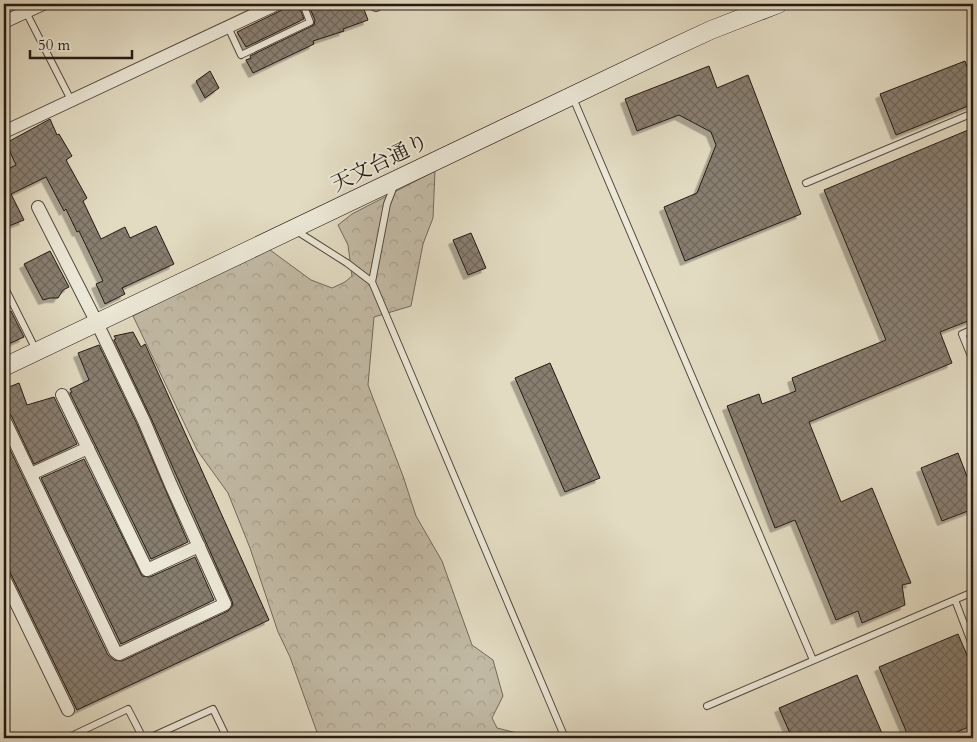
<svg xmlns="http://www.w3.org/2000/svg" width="977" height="742" viewBox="0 0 977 742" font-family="Cardo,'Noto Serif JP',serif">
	<defs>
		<pattern id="forest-crowns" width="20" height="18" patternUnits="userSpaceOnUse" patternTransform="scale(1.25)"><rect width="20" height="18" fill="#c2baa5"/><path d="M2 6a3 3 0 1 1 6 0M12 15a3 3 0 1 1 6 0" fill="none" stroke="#a79f8d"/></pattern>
		<pattern id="building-cross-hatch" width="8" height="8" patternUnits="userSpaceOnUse" patternTransform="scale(1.25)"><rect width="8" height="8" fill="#887e6f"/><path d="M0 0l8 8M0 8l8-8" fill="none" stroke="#6f665a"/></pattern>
		<filter id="shadow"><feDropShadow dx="-4.5" dy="4.5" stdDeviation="0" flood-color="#0004"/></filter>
	</defs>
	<rect width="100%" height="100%" fill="#e2dbc2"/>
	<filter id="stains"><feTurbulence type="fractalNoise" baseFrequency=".004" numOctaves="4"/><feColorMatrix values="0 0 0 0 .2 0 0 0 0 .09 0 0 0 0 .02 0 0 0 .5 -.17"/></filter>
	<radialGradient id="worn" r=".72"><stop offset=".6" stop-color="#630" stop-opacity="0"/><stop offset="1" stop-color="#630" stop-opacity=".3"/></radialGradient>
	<path fill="url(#forest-crowns)" stroke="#746a5d" d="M435,171L433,218L423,244L411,306L374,317L368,385L403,476L416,516L442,561L472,645L493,660L503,696L492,718L497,728L537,738H319L290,657L278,632L250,548L228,493L197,450L133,316L266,247L311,280L332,288L345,282L352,276L348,245L338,225L352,214Z"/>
	<g fill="url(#building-cross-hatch)" stroke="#261a15" filter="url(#shadow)">
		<path d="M291,4H298L304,19L246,47L237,32L280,11Z"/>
		<path d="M308,4H362L368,20L343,29L344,31L313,41L314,44L253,73L246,60L251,58L250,56L314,25L315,20Z"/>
		<path d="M965,61L973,83V104L896,135L880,94Z"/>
		<path d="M709,66L717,88L748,75L801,214L685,261L664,207L697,193L716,145L711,132L679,115L637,131L625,99Z"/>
		<path d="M210,71L219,88L205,98L196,81Z"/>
		<path d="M50,119L57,135L59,134L72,156L66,160L87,198L83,201L101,239L125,227L130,238L156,226L174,264L122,288L125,294L105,304L96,284L103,281L79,231L77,232L66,209L64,211L46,177L11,194L24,220L4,228V171L16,165L6,143Z"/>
		<path d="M973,128V319L940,332L952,363L809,422L841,502L872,488L911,583L902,585L905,605L862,623L858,611L836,620L795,520L775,528L727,406L759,394L762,404L796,391L792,378L886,340L824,190Z"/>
		<path d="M471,233L486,268L468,275L453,240Z"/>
		<path d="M50,251L69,287L63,290L58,298H50L43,300L24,264Z"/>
		<path d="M11,311L24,337L4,346V314Z"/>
		<path d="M133,332L141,347L145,344L269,620L77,710L4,560V437L108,655L114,660L122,661L228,611L233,605L232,601L151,418L114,340L116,339L114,336Z"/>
		<path d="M99,345L137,424L188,542L151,559L70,393L72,392L70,389L89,380L78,353Z"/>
		<path d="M550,363L600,478L565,492L515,378Z"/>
		<path d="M19,383L27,405L54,397L77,444L34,464L11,415L8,412L4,411V389Z"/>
		<path d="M958,453L973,492V509L942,521L921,468Z"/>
		<path d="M84,459L142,576L150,577L195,557L214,600L121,644L41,478Z"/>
		<path d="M958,634L973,669V725L943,738H909L879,667Z"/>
		<path d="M857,675L884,738H792L779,708Z"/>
	</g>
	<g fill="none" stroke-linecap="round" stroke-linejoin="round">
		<g stroke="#554a40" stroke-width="8">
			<g id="service">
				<path d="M26,12L71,100"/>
				<path d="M228,27L241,55L310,22L303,4"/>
				<path d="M573,98L813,660"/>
				<path d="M806,183L973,113"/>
				<path d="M295,230L347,263L372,282L565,738"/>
				<path d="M372,282L387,204L394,186"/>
				<path d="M4,286L36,350"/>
				<path d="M973,329L962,334L973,361"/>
				<path d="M955,600L973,647"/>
				<path d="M707,706L973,592"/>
				<path d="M67,738L128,709L143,738"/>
				<path d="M149,738L213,709L227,738"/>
			</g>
		</g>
		<g stroke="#554a40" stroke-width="14">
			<g id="minor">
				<path d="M376,4V5"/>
				<path d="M4,22L43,4"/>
				<path d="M4,132L277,4"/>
				<path d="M62,395L147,570L199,546"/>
				<path d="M4,419L115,651L119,654L225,604L171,485L144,421L97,323L38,207"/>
				<path d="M31,474L88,448"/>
				<path d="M4,578L68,710"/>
			</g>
		</g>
		<g stroke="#261a15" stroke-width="19">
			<path id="secondary" d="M4,367L670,49L711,30L778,4"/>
		</g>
		<use href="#service" stroke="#ece8d7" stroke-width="6"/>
		<use href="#minor" stroke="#ece8d7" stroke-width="12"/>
		<use href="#secondary" stroke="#ece8d7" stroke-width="18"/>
	</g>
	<g text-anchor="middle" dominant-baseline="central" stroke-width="4" stroke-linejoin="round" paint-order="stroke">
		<g font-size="21" fill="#261a15" stroke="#ece8d7">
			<text transform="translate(380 163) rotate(-26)">天文台通り</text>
		</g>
	</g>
	<rect width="977" height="742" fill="none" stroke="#e2dbc2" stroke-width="20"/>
	<rect x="5" y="5" width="967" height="732" fill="none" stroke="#261a15" stroke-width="2.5"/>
	<rect x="10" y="10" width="957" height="722" fill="none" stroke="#261a15"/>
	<path d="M30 50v8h102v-8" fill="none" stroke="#261a15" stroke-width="2.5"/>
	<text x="38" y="50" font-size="15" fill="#261a15" stroke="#ece8d7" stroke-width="4" paint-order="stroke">50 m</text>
	<rect width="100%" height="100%" filter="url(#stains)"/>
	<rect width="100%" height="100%" fill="url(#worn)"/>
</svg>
